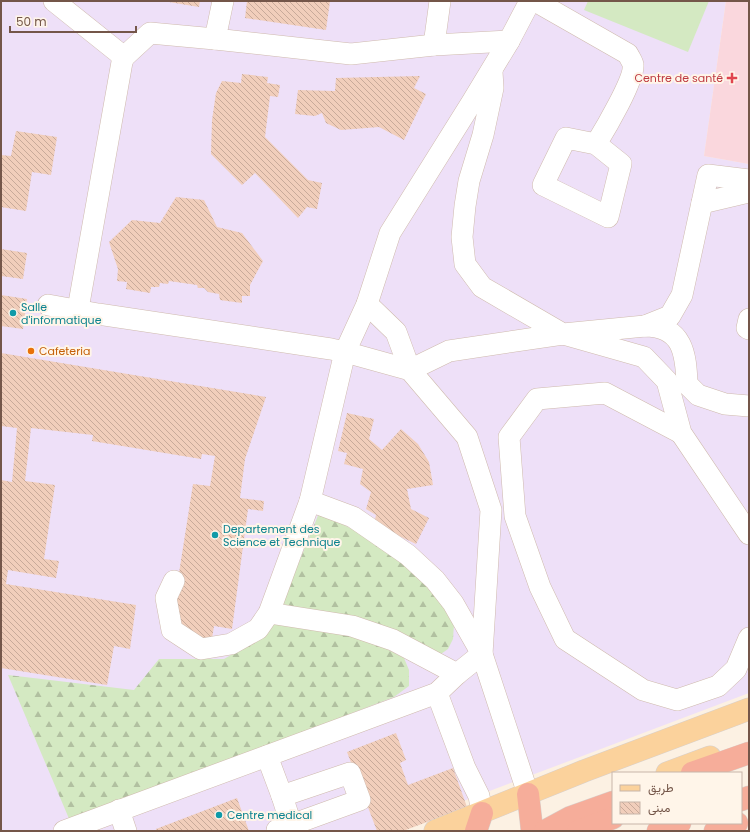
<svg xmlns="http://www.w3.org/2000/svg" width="750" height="832" viewBox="0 0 750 832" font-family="Poppins,Vazirmatn,sans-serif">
	<defs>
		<pattern id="forest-firs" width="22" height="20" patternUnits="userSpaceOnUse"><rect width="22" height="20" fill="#d4e9c2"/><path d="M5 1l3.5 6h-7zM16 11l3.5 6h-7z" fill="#b1c0a0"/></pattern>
		<pattern id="building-back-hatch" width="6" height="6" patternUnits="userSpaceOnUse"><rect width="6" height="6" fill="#f1cebb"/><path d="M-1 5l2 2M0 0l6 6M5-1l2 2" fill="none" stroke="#c8aa9a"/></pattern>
	</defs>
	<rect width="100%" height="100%" fill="#fcf1e3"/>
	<path fill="#eee0f8" d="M1,1H726L704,156L749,164V693L384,831H1Z"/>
	<path fill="#fad7dd" d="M726,1H749V164L704,156Z"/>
	<g fill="url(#forest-firs)">
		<path d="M319,513L369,537L416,571L439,598L454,624L453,639L448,649L441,654L335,615L282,604Z"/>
		<path d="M278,620L365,637L404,658L409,670V686L394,697L70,821L8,675L134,690L159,659H224L264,636Z"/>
	</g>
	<path fill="#d4e9c2" d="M588,1H709L688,52L584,10Z"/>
	<g fill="url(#building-back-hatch)">
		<path d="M163,1H200L199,7Z"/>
		<path d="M247,1H330L326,30L245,18Z"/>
		<path d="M242,74L268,77L267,83L280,85L278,97L270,96L265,137L308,180L322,183L317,209L307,207L298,218L255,173L242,185L211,154L212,120L216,93L222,81L241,83Z"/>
		<path d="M420,76L414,88L426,94L404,140L379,127L341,130L326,123L322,113L315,116L295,114L298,90L335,91L336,78Z"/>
		<path d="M16,131L57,137L51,175L32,172L26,211L1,207V155L11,156Z"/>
		<path d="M176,197L204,200L217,227L242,233L263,261L250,285V296H242V303L220,300L219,294L208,292L204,288H198L197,285L169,281L168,284L160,283L159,287H151L150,293L126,289L127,282L117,281L118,269L109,242L132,220L160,223Z"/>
		<path d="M1,249L27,253L23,279L1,276Z"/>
		<path d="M1,295L27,299L23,329L1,326Z"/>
		<path d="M1,353L266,397L245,459L240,498L264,501L263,511L248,509L232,629L214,626L211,645L171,624L193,484L210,486L215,456L202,454L201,459L92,441L93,435L31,428L25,481L55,485L44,559L59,561L56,578L8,570L6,584L136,605L130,649L114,646L107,685L1,668V480L12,482L17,428L1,426Z"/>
		<path d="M347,413L374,419L369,439L382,450L401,429L418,444L429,462L433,485L407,489L411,509L429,518L416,544L374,524L376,515L366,509L371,492L360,484L363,469L344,464L347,453L338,451Z"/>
		<path d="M396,733L406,760L400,763L408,785L453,768L467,807L403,831H377L347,752Z"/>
		<path d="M237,798L249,831H156V829Z"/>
	</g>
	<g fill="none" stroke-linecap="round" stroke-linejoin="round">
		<g stroke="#cfbaad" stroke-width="22">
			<g id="minor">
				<path d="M54,1L124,57"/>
				<path d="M223,1L215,39L351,54L434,45"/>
				<path d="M440,1L434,45L509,41"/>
				<path d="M535,1L628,54C629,57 633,62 633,65C635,79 604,131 596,144"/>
				<path d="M492,72L493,88L483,135L469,181L465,206L462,237L465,264L482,287L563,334L645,326C683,326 686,354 687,384L698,395L725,404L749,406"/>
				<path d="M566,138L596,144L621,164L608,217L543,185Z"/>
				<path d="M702,203L749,192"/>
				<path d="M367,304L396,332L410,370L449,351L563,334L644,357L667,381L681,433L749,534"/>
				<path d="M48,305L98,314L331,349L345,352L410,370L467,437L491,510L482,654L457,674L437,693L64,831"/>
				<path d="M78,309L122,62L124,57L150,33L215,39"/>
				<path d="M749,319L747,328L749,329"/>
				<path d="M645,326L670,316L682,295L708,175L749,180"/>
				<path d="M681,433L605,393L537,399L509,437L515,516L540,587L565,639L643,690L677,700L718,686L736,669L749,638"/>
				<path d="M310,501L353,517L382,537L408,555L435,580L453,603L482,654L528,794"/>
				<path d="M174,581L166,598L172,630L201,649L231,644L258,629L269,613L310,501L345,352L367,304L390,233L472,102L509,41L530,1"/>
				<path d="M269,613L352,626L393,640L457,674"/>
				<path d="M437,693L465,768L479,796L482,813"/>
				<path d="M267,756L282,796"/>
				<path d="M119,810L126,831"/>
				<path d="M278,831L277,830L360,800L350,773L282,796L291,824"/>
			</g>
		</g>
		<g stroke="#d8d0cc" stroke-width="23">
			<g id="major">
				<path d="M667,773L710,757"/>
				<path d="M435,831L584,771L749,709"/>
			</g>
		</g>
		<g stroke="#d8d0cc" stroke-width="23">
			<g id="highway">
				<path d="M692,773L749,753"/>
				<path d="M528,794L532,830"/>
				<path d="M741,800L749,797"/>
				<path d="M476,831L482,813"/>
				<path d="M545,831L571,817L613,802"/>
				<path d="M578,831L613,818"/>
				<path d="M658,831L680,823"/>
				<path d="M715,831L737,823"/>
			</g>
		</g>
		<use href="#minor" stroke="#fff" stroke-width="21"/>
		<use href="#major" stroke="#fbd29c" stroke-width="22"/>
		<use href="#highway" stroke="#f6ad9a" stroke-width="22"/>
	</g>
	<path fill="#e0444e" stroke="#fff5e9" stroke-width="1.5" d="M730 72h4v4h4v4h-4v4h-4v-4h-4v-4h4z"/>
	<g fill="#0f9aa8" stroke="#fff5e9" stroke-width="1.5">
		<circle cx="13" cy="313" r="4"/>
		<circle cx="215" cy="535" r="4"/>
		<circle cx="219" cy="815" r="4"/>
	</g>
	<circle fill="#e8710a" stroke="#fff5e9" stroke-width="1.5" cx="31" cy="351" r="4"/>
	<g text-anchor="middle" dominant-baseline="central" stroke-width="4" stroke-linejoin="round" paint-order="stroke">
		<g font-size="11" fill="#be3a42" stroke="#fff5e9" text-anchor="end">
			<text x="723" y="78">Centre de santé</text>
		</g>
		<g font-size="11" fill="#0d838f" stroke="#fff5e9" text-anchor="start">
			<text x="21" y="307">Salle<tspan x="21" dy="13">d'informatique</tspan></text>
			<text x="223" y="529">Departement des<tspan x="223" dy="13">Science et Technique</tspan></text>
			<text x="227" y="815">Centre medical</text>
		</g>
		<g font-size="11" fill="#c56008" stroke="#fff5e9" text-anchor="start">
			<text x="39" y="351">Cafeteria</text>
		</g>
	</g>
	<rect width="750" height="832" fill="none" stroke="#745649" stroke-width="4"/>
	<rect x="612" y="772" width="130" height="52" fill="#fff5e9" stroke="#c7b5a9"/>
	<rect x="620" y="785" width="20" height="6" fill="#fbd29c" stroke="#c7b5a9"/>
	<text x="648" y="792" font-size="12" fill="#745649">طريق</text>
	<rect x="620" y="802" width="20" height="12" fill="url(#building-back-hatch)" stroke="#c7b5a9"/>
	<text x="648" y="812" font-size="12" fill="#745649">مبنى</text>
	<path d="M10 26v6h126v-6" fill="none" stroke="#745649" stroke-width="2"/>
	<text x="16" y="26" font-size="12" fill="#745649" stroke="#fff5e9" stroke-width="3" paint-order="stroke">50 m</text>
</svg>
